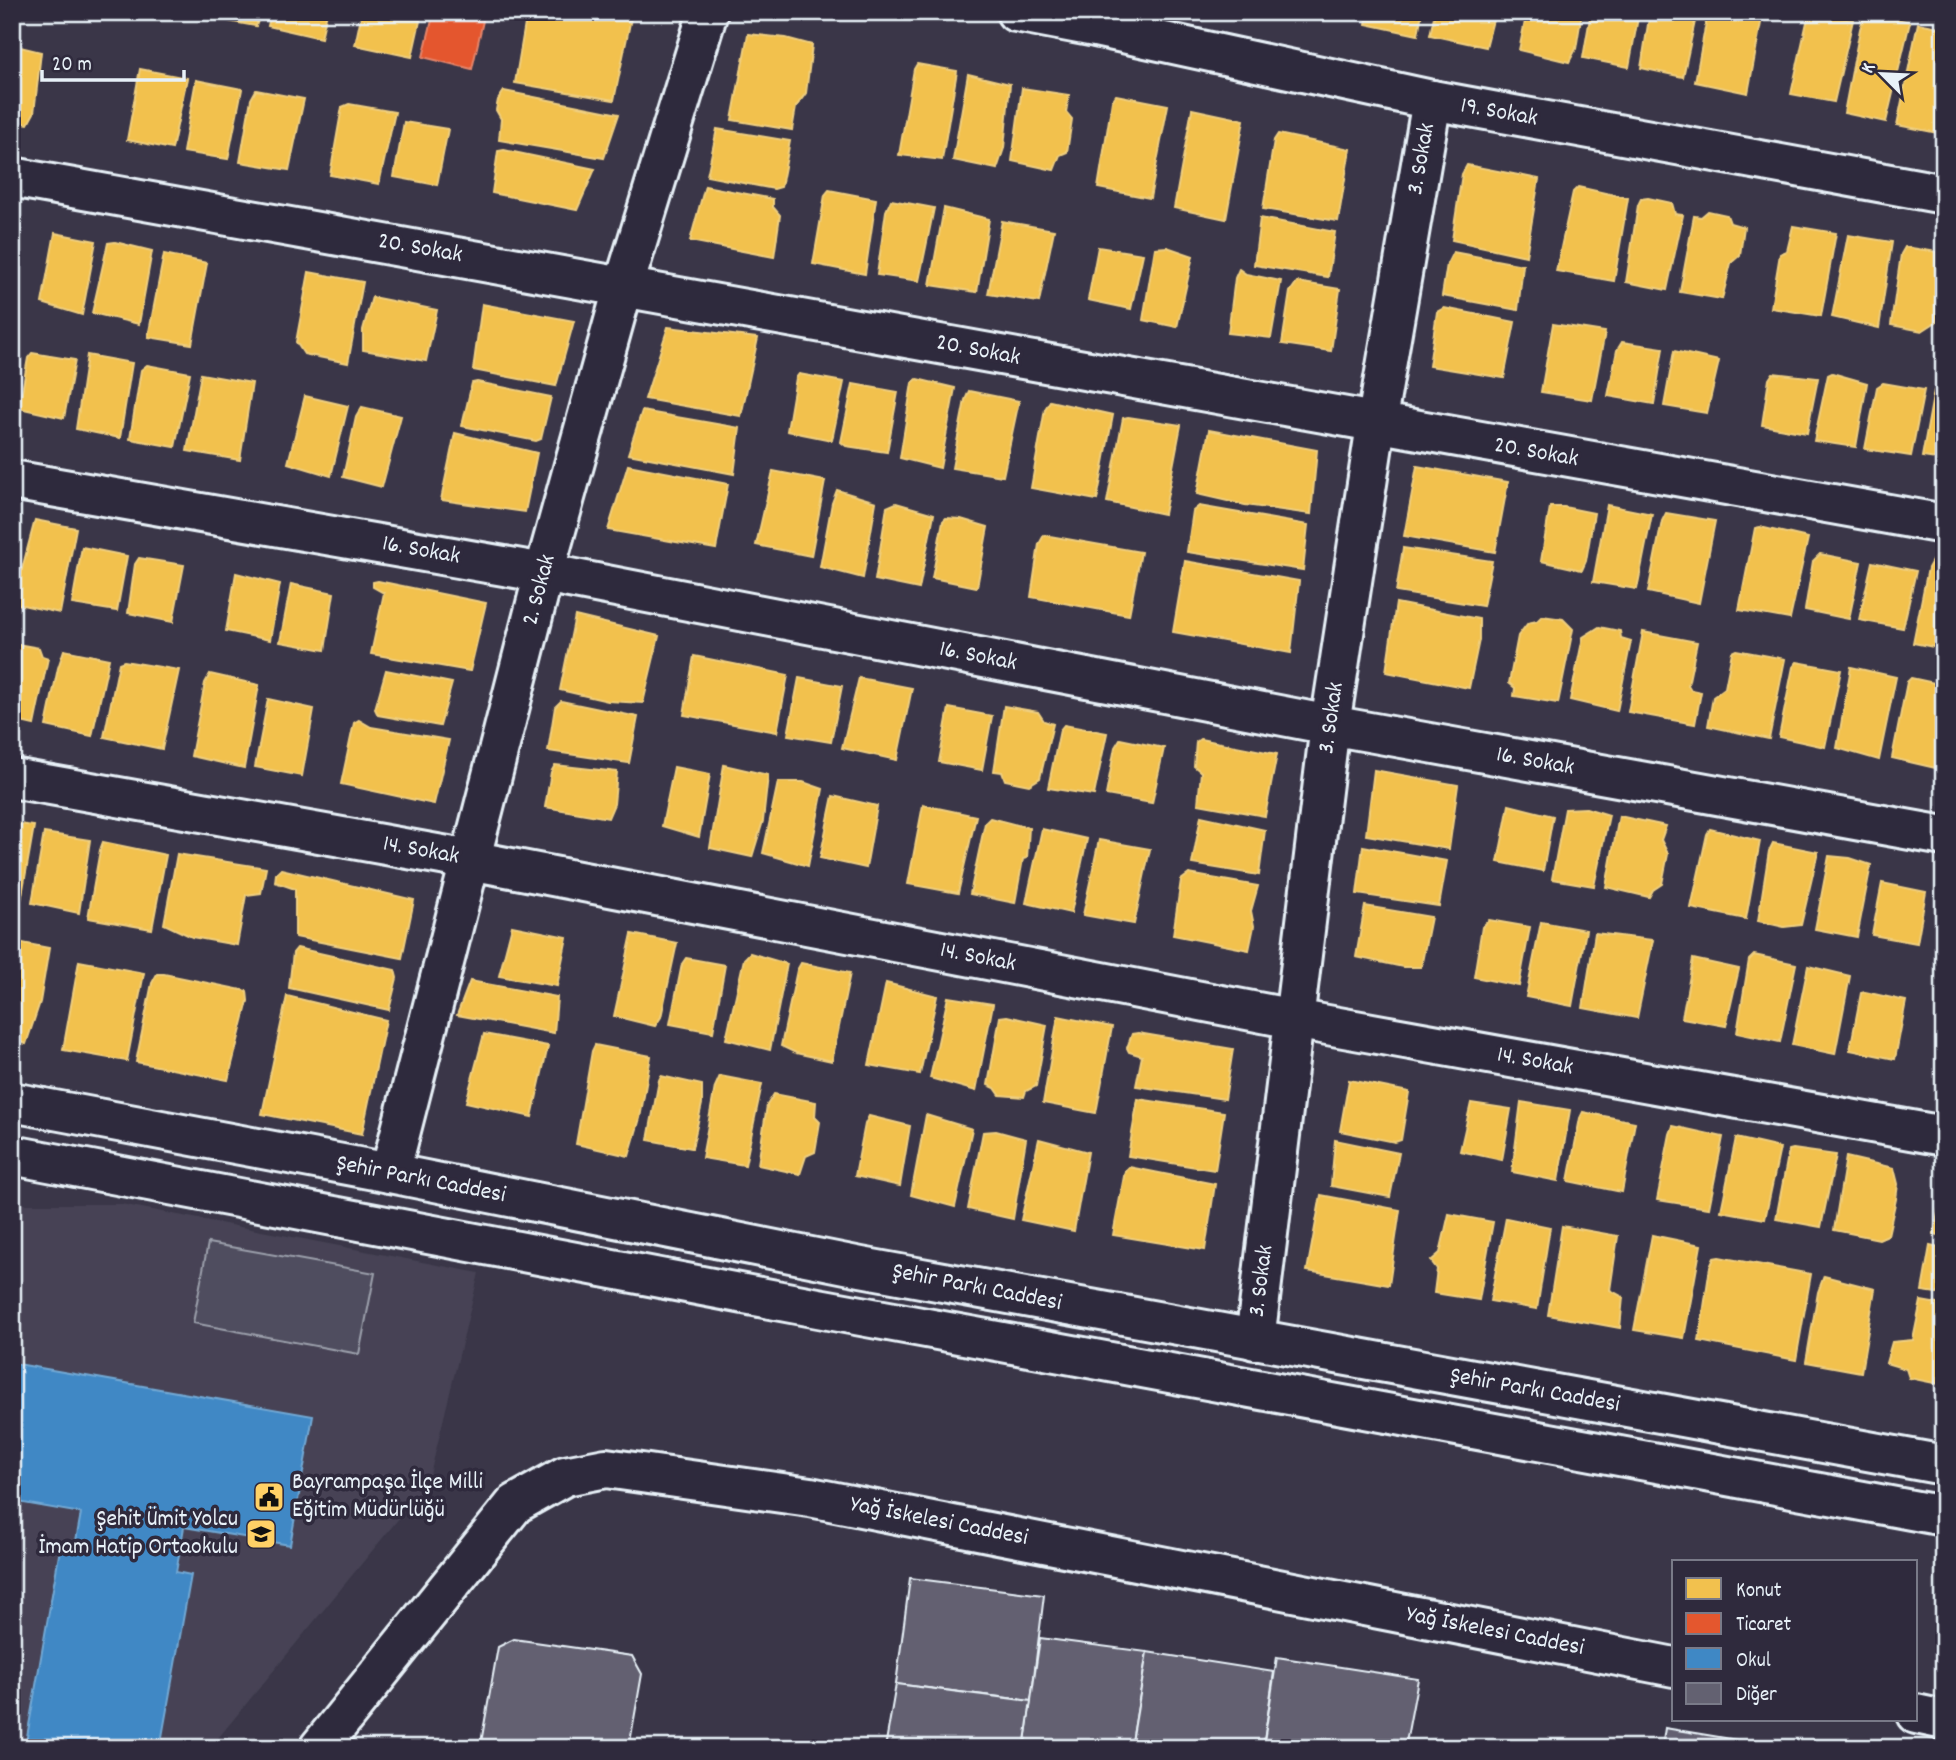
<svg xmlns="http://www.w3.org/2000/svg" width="1956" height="1760" viewBox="0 0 1956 1760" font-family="Dekko,sans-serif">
	<rect width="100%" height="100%" fill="#3a3648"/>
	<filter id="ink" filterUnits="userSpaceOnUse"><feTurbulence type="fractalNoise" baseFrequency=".0143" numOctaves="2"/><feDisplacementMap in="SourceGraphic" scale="14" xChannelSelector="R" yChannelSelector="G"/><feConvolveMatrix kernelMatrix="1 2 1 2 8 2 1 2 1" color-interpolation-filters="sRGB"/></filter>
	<g filter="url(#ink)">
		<path fill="#464354" d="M12,1204H121L479,1273L428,1483L210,1748H12Z"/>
		<path fill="#504e5f" stroke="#9ca0ac" stroke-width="2" d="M208,1243L375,1273L359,1354L193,1323Z"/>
		<g fill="#f2c14e" stroke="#efcf81" stroke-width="2">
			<path d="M212,12H261L256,26L211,18Z"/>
			<path d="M271,12H327L321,38L268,26Z"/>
			<path d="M362,12H422L412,57L355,45Z"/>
			<path d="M527,12H604L631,18L614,100L515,83Z"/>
			<path d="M1368,12H1422L1418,35L1366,24Z"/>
			<path d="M1435,12H1495L1486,47L1430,35Z"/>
			<path d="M1527,12H1582L1576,49L1569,62L1519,50Z"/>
			<path d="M1591,12H1639L1629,67L1583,58Z"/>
			<path d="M1650,12H1697L1683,77L1641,68Z"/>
			<path d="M1708,12H1763L1748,93L1695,82Z"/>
			<path d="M1865,12L1910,22L1886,122L1844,113L1860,29Z"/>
			<path d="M1809,13L1853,20L1834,102L1791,94Z"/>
			<path d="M1918,23L1944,28L1943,134L1897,125Z"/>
			<path d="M748,34L786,38L812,45L806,93L796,107L792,130L732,120Z"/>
			<path d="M12,45L41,52L34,113L28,124L12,121Z"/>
			<path d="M917,64L957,71L942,160L899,155L914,69Z"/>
			<path d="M140,69L187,78L172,149L127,140Z"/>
			<path d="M968,74L1010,84L1004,148L997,169L953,160Z"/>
			<path d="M196,80L242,89L228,159L183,152Z"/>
			<path d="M1022,88L1069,95L1066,112L1072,119L1067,152L1060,155L1054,170L1012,161Z"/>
			<path d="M256,90L304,99L289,170L240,162L251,99Z"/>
			<path d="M504,91L619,114L604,158L499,140L501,119L496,110L498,100Z"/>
			<path d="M1116,95L1168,105L1150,198L1098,188L1112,101Z"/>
			<path d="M349,104L395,112L379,184L330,175L342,107Z"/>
			<path d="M1192,109L1244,120L1226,219L1174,208Z"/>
			<path d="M404,122L448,129L437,185L394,177Z"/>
			<path d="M717,129L790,141L781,187L774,189L707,176Z"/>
			<path d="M1278,134L1350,149L1338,221L1263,209L1274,140Z"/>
			<path d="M504,150L595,169L577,210L492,193L498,151Z"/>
			<path d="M1467,165L1539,179L1526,256L1452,240L1462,174Z"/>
			<path d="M705,186L773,199V207L780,215L774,257L690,241Z"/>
			<path d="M1578,187L1628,198L1614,281L1556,271L1573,192Z"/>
			<path d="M829,190L876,199L865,274L813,264L825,195Z"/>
			<path d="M1648,198L1672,203L1675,214L1683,215L1667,290L1626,282L1638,205L1641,199Z"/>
			<path d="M891,200L934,208L919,281L877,275L886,211Z"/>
			<path d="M944,208L989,219L977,292L930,285Z"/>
			<path d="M1708,211L1727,215L1730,223L1744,227L1740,255L1731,263L1722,299L1680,292L1694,216L1701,217Z"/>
			<path d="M1260,218L1335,232L1328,277L1254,265Z"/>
			<path d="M1002,221L1054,230L1039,302L988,294Z"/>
			<path d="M1793,226L1836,233L1821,316L1771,308L1780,254L1787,251Z"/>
			<path d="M55,233L96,241L82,315L42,303Z"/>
			<path d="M1848,235L1892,242L1879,328L1832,317Z"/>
			<path d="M115,242L152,251L139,324L92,313L108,243Z"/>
			<path d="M1098,247L1143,254L1131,309L1088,300Z"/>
			<path d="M1167,247L1193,256L1177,327L1143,320L1155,248Z"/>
			<path d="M1905,247L1944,253V280L1936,322L1922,331L1891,325L1901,254Z"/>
			<path d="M1453,252L1523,265L1518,310L1442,296L1447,264Z"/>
			<path d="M164,254L207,263L192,344L148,337Z"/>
			<path d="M1239,269L1246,274L1281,281L1271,338L1228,333L1235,278Z"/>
			<path d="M309,272L363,282L348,363L304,354L296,342Z"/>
			<path d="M1297,282L1340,289L1331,351L1282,344L1290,292Z"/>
			<path d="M372,297L437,310L426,361L363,350V330Z"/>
			<path d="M482,304L574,321L556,386L473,370Z"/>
			<path d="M1444,308L1515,322L1504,378L1429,366L1437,312Z"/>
			<path d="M1553,324L1605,332L1592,400L1541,392Z"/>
			<path d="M668,327L758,338L741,416L645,399Z"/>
			<path d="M1622,342L1663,348L1654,404L1608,396L1617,350Z"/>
			<path d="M1674,351L1719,361L1707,413L1664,406Z"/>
			<path d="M32,353L75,360L64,418L19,408L28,358Z"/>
			<path d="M87,355L132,363L120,438L76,429Z"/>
			<path d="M147,365L190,373L175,447L130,439L141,370Z"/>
			<path d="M1773,373L1818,378L1807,433L1762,425L1769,379Z"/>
			<path d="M1832,373L1867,383L1856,447L1814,441L1828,375Z"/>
			<path d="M201,374L252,383L240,460L187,451Z"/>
			<path d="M799,374L844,382L832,440L787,431L796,378Z"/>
			<path d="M917,379L955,388L940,468L900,458L912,383Z"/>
			<path d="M477,382L551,397L541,439L536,441L462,426L472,383Z"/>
			<path d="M1883,383L1924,390L1911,456L1865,449L1877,387Z"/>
			<path d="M853,384L898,392L887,452L846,446L841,442Z"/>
			<path d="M969,391L1019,401L1003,476L952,468L965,400Z"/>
			<path d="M1934,391L1944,393V460L1922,457Z"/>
			<path d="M305,396L348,406L331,476L288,463Z"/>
			<path d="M1050,401L1113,415L1097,500L1031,488L1045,409Z"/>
			<path d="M362,407L401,416L382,487L343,477L356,417Z"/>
			<path d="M642,411L740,428L734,474L628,454Z"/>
			<path d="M1128,417L1181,425L1164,514L1107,502L1123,418Z"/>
			<path d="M1209,430L1317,450L1311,514L1245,505L1197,494Z"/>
			<path d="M455,433L537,453L525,512L441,500Z"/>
			<path d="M628,465L728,484L716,549L608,530Z"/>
			<path d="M1417,466L1508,482L1495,552L1404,536Z"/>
			<path d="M773,471L825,481L811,556L756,545Z"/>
			<path d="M837,490L876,502L863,578L820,567L832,503Z"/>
			<path d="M896,503L934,514L919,589L875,580L887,507Z"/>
			<path d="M1607,505L1652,514L1637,589L1593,582Z"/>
			<path d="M1199,506L1308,525L1303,570L1187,552L1193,511Z"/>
			<path d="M1550,507H1564L1594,513L1586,561L1582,570L1541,561Z"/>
			<path d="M1666,513L1715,521L1699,603L1648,592L1662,521Z"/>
			<path d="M12,518L20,520L12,566Z"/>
			<path d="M946,518L961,519L988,527L977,587L932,578L943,521Z"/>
			<path d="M35,520L76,528L60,613L13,603Z"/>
			<path d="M1760,527L1808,538L1790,619L1739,610L1755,528Z"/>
			<path d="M1044,535L1141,552L1129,615L1031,597L1039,544Z"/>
			<path d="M82,547L127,556L117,611L72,604Z"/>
			<path d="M1403,548L1492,561L1483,606L1396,592Z"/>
			<path d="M1820,554L1861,562L1849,619L1805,610L1813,561Z"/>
			<path d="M139,558L184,565L173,622L128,613L135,564Z"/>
			<path d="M1933,559L1944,561V649L1913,643L1928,568Z"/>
			<path d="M1185,561L1299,581L1291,653L1173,632Z"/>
			<path d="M1872,562L1916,571L1903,628L1859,620Z"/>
			<path d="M236,573L280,584L270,640L226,631Z"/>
			<path d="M378,581L486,603L470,671L371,654L384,593L373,587V582Z"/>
			<path d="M291,584L334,593L325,650L280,642Z"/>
			<path d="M1396,603L1479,619V640L1469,688L1386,672Z"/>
			<path d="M575,616L659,636L643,703L608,701L560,690Z"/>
			<path d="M1542,616L1563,619L1573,629L1558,703L1514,696L1515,688L1509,683L1518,636L1528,623L1537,621Z"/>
			<path d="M1599,627L1620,631L1621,638L1631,641L1617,711L1570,700L1583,637Z"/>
			<path d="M1643,632L1697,642L1688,685L1691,690L1701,692L1695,724L1628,712Z"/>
			<path d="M17,644L39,648L42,656L48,658L34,725L12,720V652Z"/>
			<path d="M64,650L109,659L92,736L46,726L58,668Z"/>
			<path d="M1736,650L1785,659L1769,739L1708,726L1713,697L1725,688L1732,652Z"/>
			<path d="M694,656L788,675L777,732L684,715Z"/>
			<path d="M124,661L179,670L162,749L104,737L119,663Z"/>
			<path d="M1797,662L1841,670L1825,747L1779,737L1793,667Z"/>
			<path d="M1851,667L1896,677L1879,760L1837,748Z"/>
			<path d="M386,670L452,683L440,726L378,715L375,709Z"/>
			<path d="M210,674L259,685L244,768L191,756L205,683Z"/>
			<path d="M799,678L842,686L831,742L788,735Z"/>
			<path d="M859,678L912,688L897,760L842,748Z"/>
			<path d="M1911,678L1944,685V770L1892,758L1907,682Z"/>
			<path d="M268,699L314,709L302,776L255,767Z"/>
			<path d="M561,701L638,717L629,763L548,751L555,707Z"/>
			<path d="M1004,706L1038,712L1044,721L1053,724L1040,778L1029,785L1005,780L1002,772L994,771Z"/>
			<path d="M949,708L992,716L982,770L939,762Z"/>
			<path d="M359,720L371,727L449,740L434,804L341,784L354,723Z"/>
			<path d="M1064,725L1107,733L1094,795L1048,788L1060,730Z"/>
			<path d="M1120,739L1164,748L1152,803L1106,795L1115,747Z"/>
			<path d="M1200,739L1277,754L1265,816L1198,804L1201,772L1194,766L1196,742Z"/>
			<path d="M555,765L617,772L614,804L608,818L545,807L551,772Z"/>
			<path d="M724,765L768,775L763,821L752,857L710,848Z"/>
			<path d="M674,767L710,774L699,837L662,826Z"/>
			<path d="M1374,770L1458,785L1449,849L1366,835Z"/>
			<path d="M778,782H803L823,789L808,866L763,853Z"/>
			<path d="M833,796L877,806L866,868L820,858Z"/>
			<path d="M923,805L976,816L958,893L908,884Z"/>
			<path d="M1509,805L1553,816L1543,871L1498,862Z"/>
			<path d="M1586,808L1609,815L1594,886L1552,879L1565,809Z"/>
			<path d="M1201,816L1265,830L1259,875L1192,864Z"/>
			<path d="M1619,816L1666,826L1661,840L1668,854L1662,884L1653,890L1649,897L1606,887Z"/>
			<path d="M990,818L1029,828L1027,858L1023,859L1015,903L970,894L985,823Z"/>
			<path d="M12,823L34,826L21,901L12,900Z"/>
			<path d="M1042,829L1087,839L1071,913L1026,903Z"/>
			<path d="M1710,829L1760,841L1746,919L1691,908L1707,834Z"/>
			<path d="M44,833L90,840L79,913L32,903Z"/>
			<path d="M1099,840L1150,849L1134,924L1083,915Z"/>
			<path d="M103,842L166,855L152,929L88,918L100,850Z"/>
			<path d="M1773,843L1818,852L1801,925L1784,927L1758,921L1769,851Z"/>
			<path d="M1363,846L1447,861L1439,906L1357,894Z"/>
			<path d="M177,854L266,868L261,893L246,895L237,945L192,937L164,924Z"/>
			<path d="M1829,856L1850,858L1871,865L1857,937L1815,929Z"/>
			<path d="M281,869L414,900L402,958L295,937V889L275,882L276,874Z"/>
			<path d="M1189,874L1258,886L1251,911L1254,926L1249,950L1173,935L1181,880Z"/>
			<path d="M1882,883L1926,892L1917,943L1872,935Z"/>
			<path d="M1365,906L1431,917L1421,967H1403L1356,957Z"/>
			<path d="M1489,920L1530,927L1519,986L1474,977L1482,927Z"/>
			<path d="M1541,922L1586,930L1572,1006L1526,997Z"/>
			<path d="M512,926L567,937L557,986L499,976Z"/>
			<path d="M1595,933L1653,940L1637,1018L1583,1008Z"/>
			<path d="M632,934L677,943L661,1017L655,1026L614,1016Z"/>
			<path d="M12,941L49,948L40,1002L26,1044L12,1040Z"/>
			<path d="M297,948L395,970L397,978L389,1010L289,988L293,953Z"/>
			<path d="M750,953L787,964L770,1050L726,1039L744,959Z"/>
			<path d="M1754,955L1796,964L1780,1042L1737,1033L1749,960Z"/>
			<path d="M686,958L725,965L713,1032L670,1024L682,964Z"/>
			<path d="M1693,959L1739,969L1726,1026L1682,1018Z"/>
			<path d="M79,961L144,973L127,1061L63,1050Z"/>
			<path d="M801,963L850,973L832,1061L796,1053L781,1046L797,970Z"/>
			<path d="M1808,966L1850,976L1835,1054L1792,1045Z"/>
			<path d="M157,974H164L247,991L248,1001L228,1080L136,1062L152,983Z"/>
			<path d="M470,981L557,997L554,1033L457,1015Z"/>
			<path d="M886,983L937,996L920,1074L869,1065Z"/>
			<path d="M1865,992L1906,1001L1895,1059L1850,1050L1861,993Z"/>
			<path d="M287,996L386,1020L362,1134L262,1114Z"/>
			<path d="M948,997L993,1004L976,1091L930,1078Z"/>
			<path d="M1007,1016L1047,1025L1036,1086L1026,1091L1024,1097L1000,1095L995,1088L988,1085L1000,1017Z"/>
			<path d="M1058,1016L1112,1027L1096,1113L1043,1103Z"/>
			<path d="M1138,1033L1233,1049L1225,1099L1136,1086L1142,1056L1129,1052L1127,1048L1132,1034Z"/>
			<path d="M484,1034L548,1046L532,1117L466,1102Z"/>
			<path d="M595,1045L651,1056L640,1118L629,1156L576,1144L592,1051Z"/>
			<path d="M661,1076L702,1085V1104L692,1148L648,1140L659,1080Z"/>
			<path d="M720,1076L762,1084L745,1165L702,1158L715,1087Z"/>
			<path d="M1349,1080L1409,1092L1401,1140L1395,1142L1340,1131Z"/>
			<path d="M774,1094L816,1102L815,1117L820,1122L815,1152L806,1156L800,1174L758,1165L767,1105Z"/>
			<path d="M1138,1099L1224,1112L1215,1170L1128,1156Z"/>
			<path d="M1521,1102L1570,1110L1558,1181L1512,1172Z"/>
			<path d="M1471,1103L1511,1109L1502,1160L1460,1151Z"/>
			<path d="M1583,1112L1635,1122L1622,1192L1568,1181L1580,1118Z"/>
			<path d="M926,1115L972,1129L955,1207L911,1195Z"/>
			<path d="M869,1116L910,1126L900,1186L855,1176L865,1124Z"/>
			<path d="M1673,1126L1723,1137L1709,1208L1657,1200L1670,1134Z"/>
			<path d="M996,1131L1026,1139L1013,1219L968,1209L983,1132Z"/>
			<path d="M1736,1138L1780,1148L1765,1219L1721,1211Z"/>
			<path d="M1039,1139L1088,1152L1074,1231L1021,1220Z"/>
			<path d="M1335,1140L1399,1153L1390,1197L1331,1186Z"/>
			<path d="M1793,1149L1836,1155L1821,1227L1776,1219L1789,1150Z"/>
			<path d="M1846,1157L1894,1168L1898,1184L1896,1199L1888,1235L1879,1239L1834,1230Z"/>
			<path d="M1129,1167L1215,1184L1205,1250L1113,1235L1125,1171Z"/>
			<path d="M1944,1181V1236L1934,1234Z"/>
			<path d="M1321,1195L1400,1210L1389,1285L1307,1271Z"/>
			<path d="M1449,1214L1493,1222L1479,1300L1434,1293L1437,1269L1431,1261L1440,1253Z"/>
			<path d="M1506,1218L1550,1227L1537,1309L1490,1301Z"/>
			<path d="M1562,1226L1618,1236L1610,1290L1623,1297L1620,1328L1548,1315Z"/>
			<path d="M1652,1235L1701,1245L1684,1338L1634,1330Z"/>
			<path d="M1930,1246L1944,1249V1294L1922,1291Z"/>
			<path d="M1719,1257L1811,1274L1796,1360L1699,1341L1710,1267L1714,1258Z"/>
			<path d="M1824,1276L1875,1289L1861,1372L1806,1362L1818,1292Z"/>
			<path d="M1921,1301L1944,1305V1385L1909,1378L1906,1369L1886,1363L1892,1342L1913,1340Z"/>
		</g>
		<path fill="#e4572e" stroke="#e5856b" stroke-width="2" d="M434,12H485L472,69L423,57Z"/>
		<path fill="#3f88c5" stroke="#72a8d4" stroke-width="2" d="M12,1363L313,1416L290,1545L184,1527L176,1572L191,1575L160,1748H25L60,1549L74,1552L81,1513L12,1501Z"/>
		<g fill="#636171" stroke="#e8f1f8" stroke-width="2">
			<path d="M910,1578L1044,1595L1031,1701L896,1684Z"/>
			<path d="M1040,1638L1147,1652L1131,1748H1024Z"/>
			<path d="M514,1639L632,1656L642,1674L629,1748H480L498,1647Z"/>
			<path d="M1147,1652L1274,1672L1263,1748H1131Z"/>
			<path d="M1277,1657L1418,1679L1405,1748H1263Z"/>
			<path d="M896,1684L1031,1701L1024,1748H885Z"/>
			<path d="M1665,1728L1785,1748H1662Z"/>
		</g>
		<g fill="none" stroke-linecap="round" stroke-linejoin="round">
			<g stroke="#e8f1f8" stroke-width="44">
				<g id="minor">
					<path d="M1016,12L1095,27L1432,100L1944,194"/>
					<path d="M12,177C657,291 1299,411 1944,524"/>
					<path d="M12,480L544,573L1330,725L1944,836"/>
					<path d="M12,778L470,860L1294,1019L1944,1136"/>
					<path d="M390,1173L544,573L624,285L708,12"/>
					<path d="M1255,1340L1330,725L1376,425L1432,100"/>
					<path d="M1916,1714L1944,1720"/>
					<path d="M319,1748L515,1504L565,1476L606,1468L810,1497L1674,1667"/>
				</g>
			</g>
			<g stroke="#e8f1f8" stroke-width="44">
				<g id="major">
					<path d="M12,1102L390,1173L861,1267L1944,1465"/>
					<path d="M12,1155L818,1308L1944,1516"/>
				</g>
			</g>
			<use href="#minor" stroke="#2f2a3d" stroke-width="38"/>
			<use href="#major" stroke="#2f2a3d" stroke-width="38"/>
		</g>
	</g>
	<defs>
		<g id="civic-square" transform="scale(1.575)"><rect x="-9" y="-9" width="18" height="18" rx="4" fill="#ffd166" stroke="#2f2a3d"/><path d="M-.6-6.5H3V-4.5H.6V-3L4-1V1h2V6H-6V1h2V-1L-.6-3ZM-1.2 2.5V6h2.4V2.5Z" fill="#111"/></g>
		<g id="school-square" transform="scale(1.575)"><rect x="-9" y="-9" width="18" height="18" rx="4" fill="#ffd166" stroke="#2f2a3d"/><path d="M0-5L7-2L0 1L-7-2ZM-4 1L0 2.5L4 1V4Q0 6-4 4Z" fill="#111"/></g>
	</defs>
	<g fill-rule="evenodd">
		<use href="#civic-square" x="269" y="1497"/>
		<use href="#school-square" x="261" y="1534"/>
	</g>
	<g text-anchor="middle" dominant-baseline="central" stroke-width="7" stroke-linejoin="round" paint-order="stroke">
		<g font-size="24" fill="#e8f1f8" stroke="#2f2a3d">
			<text transform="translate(1499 113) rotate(10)">19. Sokak</text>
			<text transform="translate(1422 159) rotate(-80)">3. Sokak</text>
			<text transform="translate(420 249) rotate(10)">20. Sokak</text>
			<text transform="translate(978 351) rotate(11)">20. Sokak</text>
			<text transform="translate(1536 453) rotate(10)">20. Sokak</text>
			<text transform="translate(421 551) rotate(10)">16. Sokak</text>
			<text transform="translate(540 590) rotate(-75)">2. Sokak</text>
			<text transform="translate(978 657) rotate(11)">16. Sokak</text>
			<text transform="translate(1332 718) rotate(-82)">3. Sokak</text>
			<text transform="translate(1535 762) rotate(10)">16. Sokak</text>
			<text transform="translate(421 851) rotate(10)">14. Sokak</text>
			<text transform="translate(978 958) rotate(11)">14. Sokak</text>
			<text transform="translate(1535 1062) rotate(10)">14. Sokak</text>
			<text transform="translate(421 1180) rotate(11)">Şehir Parkı Caddesi</text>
			<text transform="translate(1262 1281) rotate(-83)">3. Sokak</text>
			<text transform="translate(977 1288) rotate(11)">Şehir Parkı Caddesi</text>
			<text transform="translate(1535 1391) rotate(10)">Şehir Parkı Caddesi</text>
			<text transform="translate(939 1522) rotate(11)">Yağ İskelesi Caddesi</text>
			<text transform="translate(1495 1632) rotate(11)">Yağ İskelesi Caddesi</text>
		</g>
		<g font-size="24" fill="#e8f1f8" stroke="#2f2a3d" text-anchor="start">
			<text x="292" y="1483">Bayrampaşa İlçe Milli<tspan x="292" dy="28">Eğitim Müdürlüğü</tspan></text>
			<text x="238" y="1520" text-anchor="end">Şehit Ümit Yolcu<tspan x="238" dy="28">İmam Hatip Ortaokulu</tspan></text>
		</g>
	</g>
	<rect width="1956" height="1760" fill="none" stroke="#2f2a3d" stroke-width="42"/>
	<rect x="21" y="21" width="1914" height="1718" fill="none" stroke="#e8f1f8" stroke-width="2.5" filter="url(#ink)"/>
	<rect x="1672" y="1560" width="245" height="161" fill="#2f2a3d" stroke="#797a88" stroke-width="2"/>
	<rect x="1686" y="1578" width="35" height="21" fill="#f2c14e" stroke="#797a88" stroke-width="2"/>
	<text x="1736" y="1596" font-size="21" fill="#e8f1f8">Konut</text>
	<rect x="1686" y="1613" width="35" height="21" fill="#e4572e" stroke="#797a88" stroke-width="2"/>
	<text x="1736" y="1630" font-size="21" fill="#e8f1f8">Ticaret</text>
	<rect x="1686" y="1648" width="35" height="21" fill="#3f88c5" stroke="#797a88" stroke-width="2"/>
	<text x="1736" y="1666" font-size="21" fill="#e8f1f8">Okul</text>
	<rect x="1686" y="1683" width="35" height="21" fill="#636171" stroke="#797a88" stroke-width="2"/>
	<text x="1736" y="1700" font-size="21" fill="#e8f1f8">Diğer</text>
	<g transform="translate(1882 74) rotate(294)" stroke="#2f2a3d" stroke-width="5" paint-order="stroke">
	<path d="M0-5L12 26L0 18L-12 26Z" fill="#e8f1f8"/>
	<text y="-10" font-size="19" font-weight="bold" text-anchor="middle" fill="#e8f1f8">K</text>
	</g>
	<path d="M42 70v10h142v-10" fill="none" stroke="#e8f1f8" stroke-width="3.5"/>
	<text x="52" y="70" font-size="21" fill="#e8f1f8" stroke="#2f2a3d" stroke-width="5" paint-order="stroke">20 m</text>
</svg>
